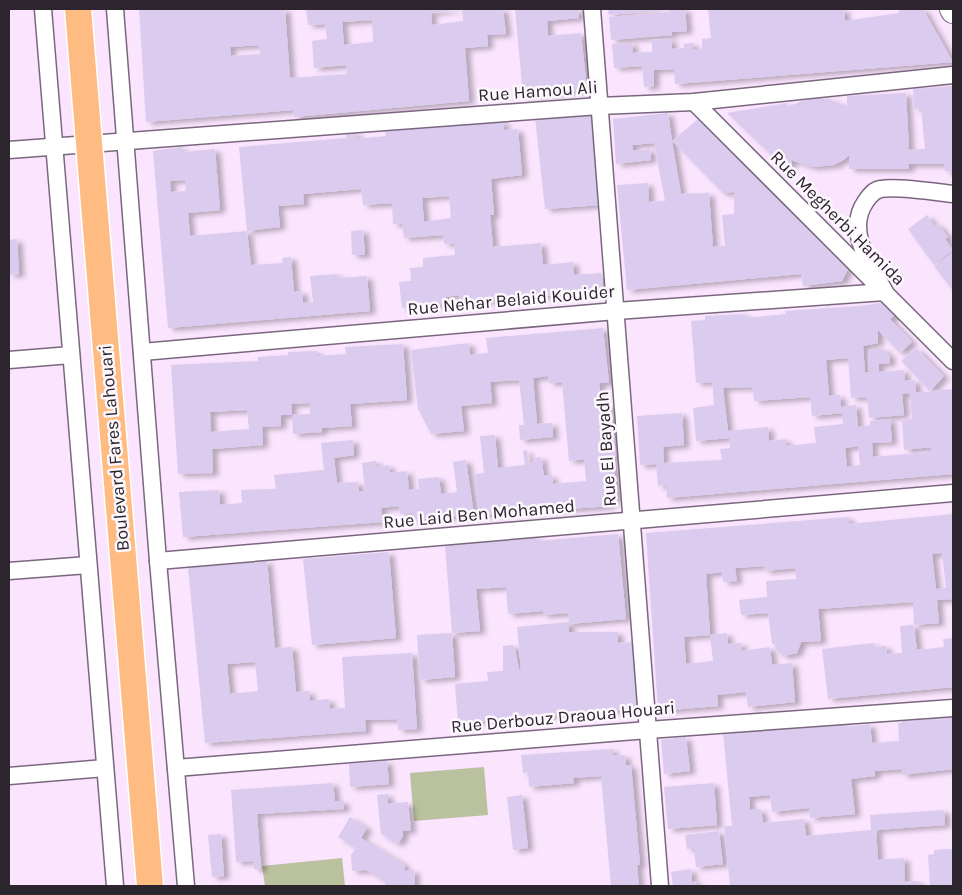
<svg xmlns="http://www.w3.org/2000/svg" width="962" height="895" viewBox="0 0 962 895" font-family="Karla,sans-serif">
	<defs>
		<filter id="shadow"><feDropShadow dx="5.5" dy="3" stdDeviation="2.5" flood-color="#0004"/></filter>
	</defs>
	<rect width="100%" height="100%" fill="#fae4fe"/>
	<g fill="#b9c19e">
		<path d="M484,767L488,815L414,821L410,773Z"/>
		<path d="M342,858L345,886H265L262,866Z"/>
	</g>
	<g fill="#dbcbee" fill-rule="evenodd" filter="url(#shadow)">
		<path d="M139,9H285L290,78L347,74L346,65L314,68L312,41L327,39L325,24L308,25L306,9H460L431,13L432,25L463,21L462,9H503L506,34L487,35L488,46L465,48L469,101L294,117L293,110L146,122ZM372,20L373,42L344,45L342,22ZM259,45L260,54L231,56L230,47Z"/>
		<path d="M515,9H578L579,18L547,21L548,36L581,33L587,90L523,96Z"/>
		<path d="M608,9H685L687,31L672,32V35L611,40L609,17L670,12L668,10L609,15Z"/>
		<path d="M708,9H844L845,21L899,13V9H923L953,62L675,84L674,69L654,70V86L644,87L642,66L614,68L612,44L632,43L633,53L652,52V40L671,39L672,49L684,48L683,44L693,43V50L702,49V39L711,38Z"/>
		<path d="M953,86V173L945,171L944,164H909V169H849V155L845,159L834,165L813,167L791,160L792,164L785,168L727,113L787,103V107L802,101L817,98L828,99L847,106V96L906,93L909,150L925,149L921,108L914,109L913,89Z"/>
		<path d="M593,113L601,205L545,209L535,117Z"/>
		<path d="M668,113L672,141L698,119L848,269L842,281L803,286L801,274L627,290L617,185L648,183L649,202L665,201L654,143L632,145L633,151L650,149L651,160L616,164L613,119ZM672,141L723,193L734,192V214L722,215L725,246L713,247L709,193L681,194Z"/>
		<path d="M504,121V130L518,129L522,175L491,179L494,215H490L493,247L541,243L543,265L573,262L574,275L602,273L603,291L460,303L459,295L446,297V304L402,308L399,282L411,281L410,268L423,267V258L455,255L454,243L444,244L443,235L404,238L402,224H393L392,203L363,205L361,189L303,194L304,204L278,206L280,227L247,231L251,265L283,263L282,258L291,257L294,292L302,291L303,303L313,302L310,276L338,274V278L367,276L370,311L168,328L153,151L182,147V152L215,149L220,210L188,213L190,236L247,231L239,147L346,138V134L357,133V139L386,136L385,131ZM185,180L186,191L171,192L170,181ZM449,196L451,218L424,222L422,198Z"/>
		<path d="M927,215L935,226L938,224L948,237L945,239L953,250L934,265L908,229Z"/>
		<path d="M363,230L365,255H352L351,231Z"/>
		<path d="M17,239L19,274L9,275V240Z"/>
		<path d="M953,252V291L934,266Z"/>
		<path d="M885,302L896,314L890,319L912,342L900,353L878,330V343L863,346L865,373L869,372L868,349H883L890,356V363L879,364V372L904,370L905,381L915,380L916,393L953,389V474L667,498L666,485L658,486L656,464L640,465L637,416L682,413L684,445L663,447L664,463L722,460L720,449L730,448L729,438L696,441L693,408L714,405L712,382L696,383L691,321L705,320V316L746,314V318L786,314L785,311L861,306ZM848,358L851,398L867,397L869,418L904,415L902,394L910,393L912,419L902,420L904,450L931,447V452L873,457L872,443L892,442L890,419L870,421V425L858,427L856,405L841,407L840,395L829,396L826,360ZM752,379L754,401L810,397L812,416L842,413L843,424L814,427L816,443L786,446V439L769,441L768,427L728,431L723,388L752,387ZM858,446L860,465L847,467L845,448Z"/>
		<path d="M603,328L609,383H599L601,406L609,405L610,416L612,415L616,457H613L617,493L614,501L607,506L597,507L479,515L475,474L484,473L480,436L495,435L498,468L525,465L523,451L527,450L529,464L535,463L534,458L541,457L544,476L552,475L553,484L586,481L584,459L569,461L562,382L549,383L548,376L533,378L537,424L552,423L553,437L520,440L519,425H524L519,380L490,382L492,403L461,406L464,431L431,434L418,409L411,350L469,343L470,355L488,353L486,338Z"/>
		<path d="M403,344L407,400L350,404L352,426L322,428V432L293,434L292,415L310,414V403L291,404L292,415H281V426L262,427L263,445L212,449L213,473L178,474L171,365L258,361V357L288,355V352L317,351V356L346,354L345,347ZM247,410L249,429L211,432L210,412Z"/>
		<path d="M916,348L944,376L930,391L901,361Z"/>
		<path d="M353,440L354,455L334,458L337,483L358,482L359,491H365L362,463L376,461V467L389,465L390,473L407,471L409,490L419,489L418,479L439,477L441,494L457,492L453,462L466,460L474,515L413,520L412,513L400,514L399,506L381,508L383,522L183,537L179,492L219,490L220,505L242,503L241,490L276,489L274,475L324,470L321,443Z"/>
		<path d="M953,514V599L937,600L939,623L914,625L913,602L818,609L821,641L801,642L797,653L784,656L777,651L774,644H772L768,613L741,615L739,600L767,597L766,581L796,579L795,568L765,571L764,566L735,568L737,581L723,582L722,572L706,574L710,635L684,637L686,664L713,661L710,635L727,633L728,644L741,643L742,651L770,647L772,665L792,663L795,702L748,707L746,692L717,695L718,706L658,711L646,533L849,517V524ZM942,553L946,588L936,589L932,554Z"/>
		<path d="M618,534L626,619L569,624L568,613L543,615V611L508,614L506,587L476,589L480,631L452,633L445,545L537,537V541Z"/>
		<path d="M389,552L396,638L312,645L303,559Z"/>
		<path d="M267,561L275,648L292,647L296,692L309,691L310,701L329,699L330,709L345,708L342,657L412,653L417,729L398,730L397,719L365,720L366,731L205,743L188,567ZM255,662L258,691L230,694L227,664Z"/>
		<path d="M569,622V632H618V643L635,642L640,709L458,723L455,684L488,681L487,672L503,671V646L514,645L519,669H521L517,627Z"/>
		<path d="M914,625L917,650L944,647L943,639L953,638V687L828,699L822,649L874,643V647L886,646L887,654L902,653L900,626Z"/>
		<path d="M452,633L455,677L420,680L417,635Z"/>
		<path d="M953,714V769L902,775V769L875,771V776L851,779L855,814L810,818L809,808L772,812L770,795L749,797L750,810L761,809L763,823L804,819L806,836L871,830L870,815L944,810L945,825L876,830L878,860L904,858L905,882L919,881V886H730L724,826H732L723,733L845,723V727L870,724L872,743L899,741L898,723H902V720L909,719V722L915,721L914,719L928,720V717L936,716V720L945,719V715Z"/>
		<path d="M686,737L690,771L664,774L661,740Z"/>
		<path d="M613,749V756L625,755L626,765H631L640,865H637L639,886H611L601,776L573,778L574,783L529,787L528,772L523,773L521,755Z"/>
		<path d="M387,761L389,784L350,787L349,764Z"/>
		<path d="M333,783L335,801H344V809L257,814L261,869H254L253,861L236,862L231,790Z"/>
		<path d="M714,783L717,825L668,829L664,787Z"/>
		<path d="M388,794V804L408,802L411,830L403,831V836L398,844L381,834L377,795Z"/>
		<path d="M522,795L528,848L513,850L507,797Z"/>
		<path d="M350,817L367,828L361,838L404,864L405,871L414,870L415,886H385V881L366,870L352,871L351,855L356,848L338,837Z"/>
		<path d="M719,831L723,864L696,867L694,849H687L685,835Z"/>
		<path d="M221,834L224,876L212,877L208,835Z"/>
		<path d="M952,849L953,886H930L928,855L934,854V850Z"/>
		<path d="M691,869L692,882L697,881V886H673L671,872Z"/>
	</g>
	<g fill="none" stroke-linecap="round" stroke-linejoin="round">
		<g stroke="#7a677e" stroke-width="19">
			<g id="street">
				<path d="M43,9L115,886"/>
				<path d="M115,9L158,561L186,886"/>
				<path d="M592,9L660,886"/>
				<path d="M694,102L953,361"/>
				<path d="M9,150L599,106L694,102L953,75"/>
				<path d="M142,352L616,311L885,292C870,265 845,230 866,201C870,195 874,190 881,189C897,186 935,192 953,194"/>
				<path d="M9,360L71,355"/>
				<path d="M158,561L953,493"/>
				<path d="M9,571L88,565"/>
				<path d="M176,768L648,730L953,708"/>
				<path d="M9,776L105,768"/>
			</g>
		</g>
		<g stroke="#7a677e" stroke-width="26">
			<path id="secondary" d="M952,9L953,11"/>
		</g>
		<g stroke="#fff" stroke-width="29">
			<path id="primary" d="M78,9L150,886"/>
		</g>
		<use href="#street" stroke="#fff" stroke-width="16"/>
		<use href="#secondary" stroke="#fff" stroke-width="24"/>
		<use href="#primary" stroke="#ffbc82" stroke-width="26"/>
	</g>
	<g text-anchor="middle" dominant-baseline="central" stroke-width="5" stroke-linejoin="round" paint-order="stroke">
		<g font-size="18" fill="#2d252e" stroke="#fcf8fd">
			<text transform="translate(538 91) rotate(-4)">Rue Hamou Ali</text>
			<text transform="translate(838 218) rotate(45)">Rue Megherbi Hamida</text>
			<text transform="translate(511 300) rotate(-5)">Rue Nehar Belaid Kouider</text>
			<text transform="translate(114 448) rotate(-95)">Boulevard Fares Lahouari</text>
			<text transform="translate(606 449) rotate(-94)">Rue El Bayadh</text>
			<text transform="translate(479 514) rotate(-5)">Rue Laid Ben Mohamed</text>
			<text transform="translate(563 717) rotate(-5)">Rue Derbouz Draoua Houari</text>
		</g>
	</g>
	<rect width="962" height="895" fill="none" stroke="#2d252e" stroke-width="20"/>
</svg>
